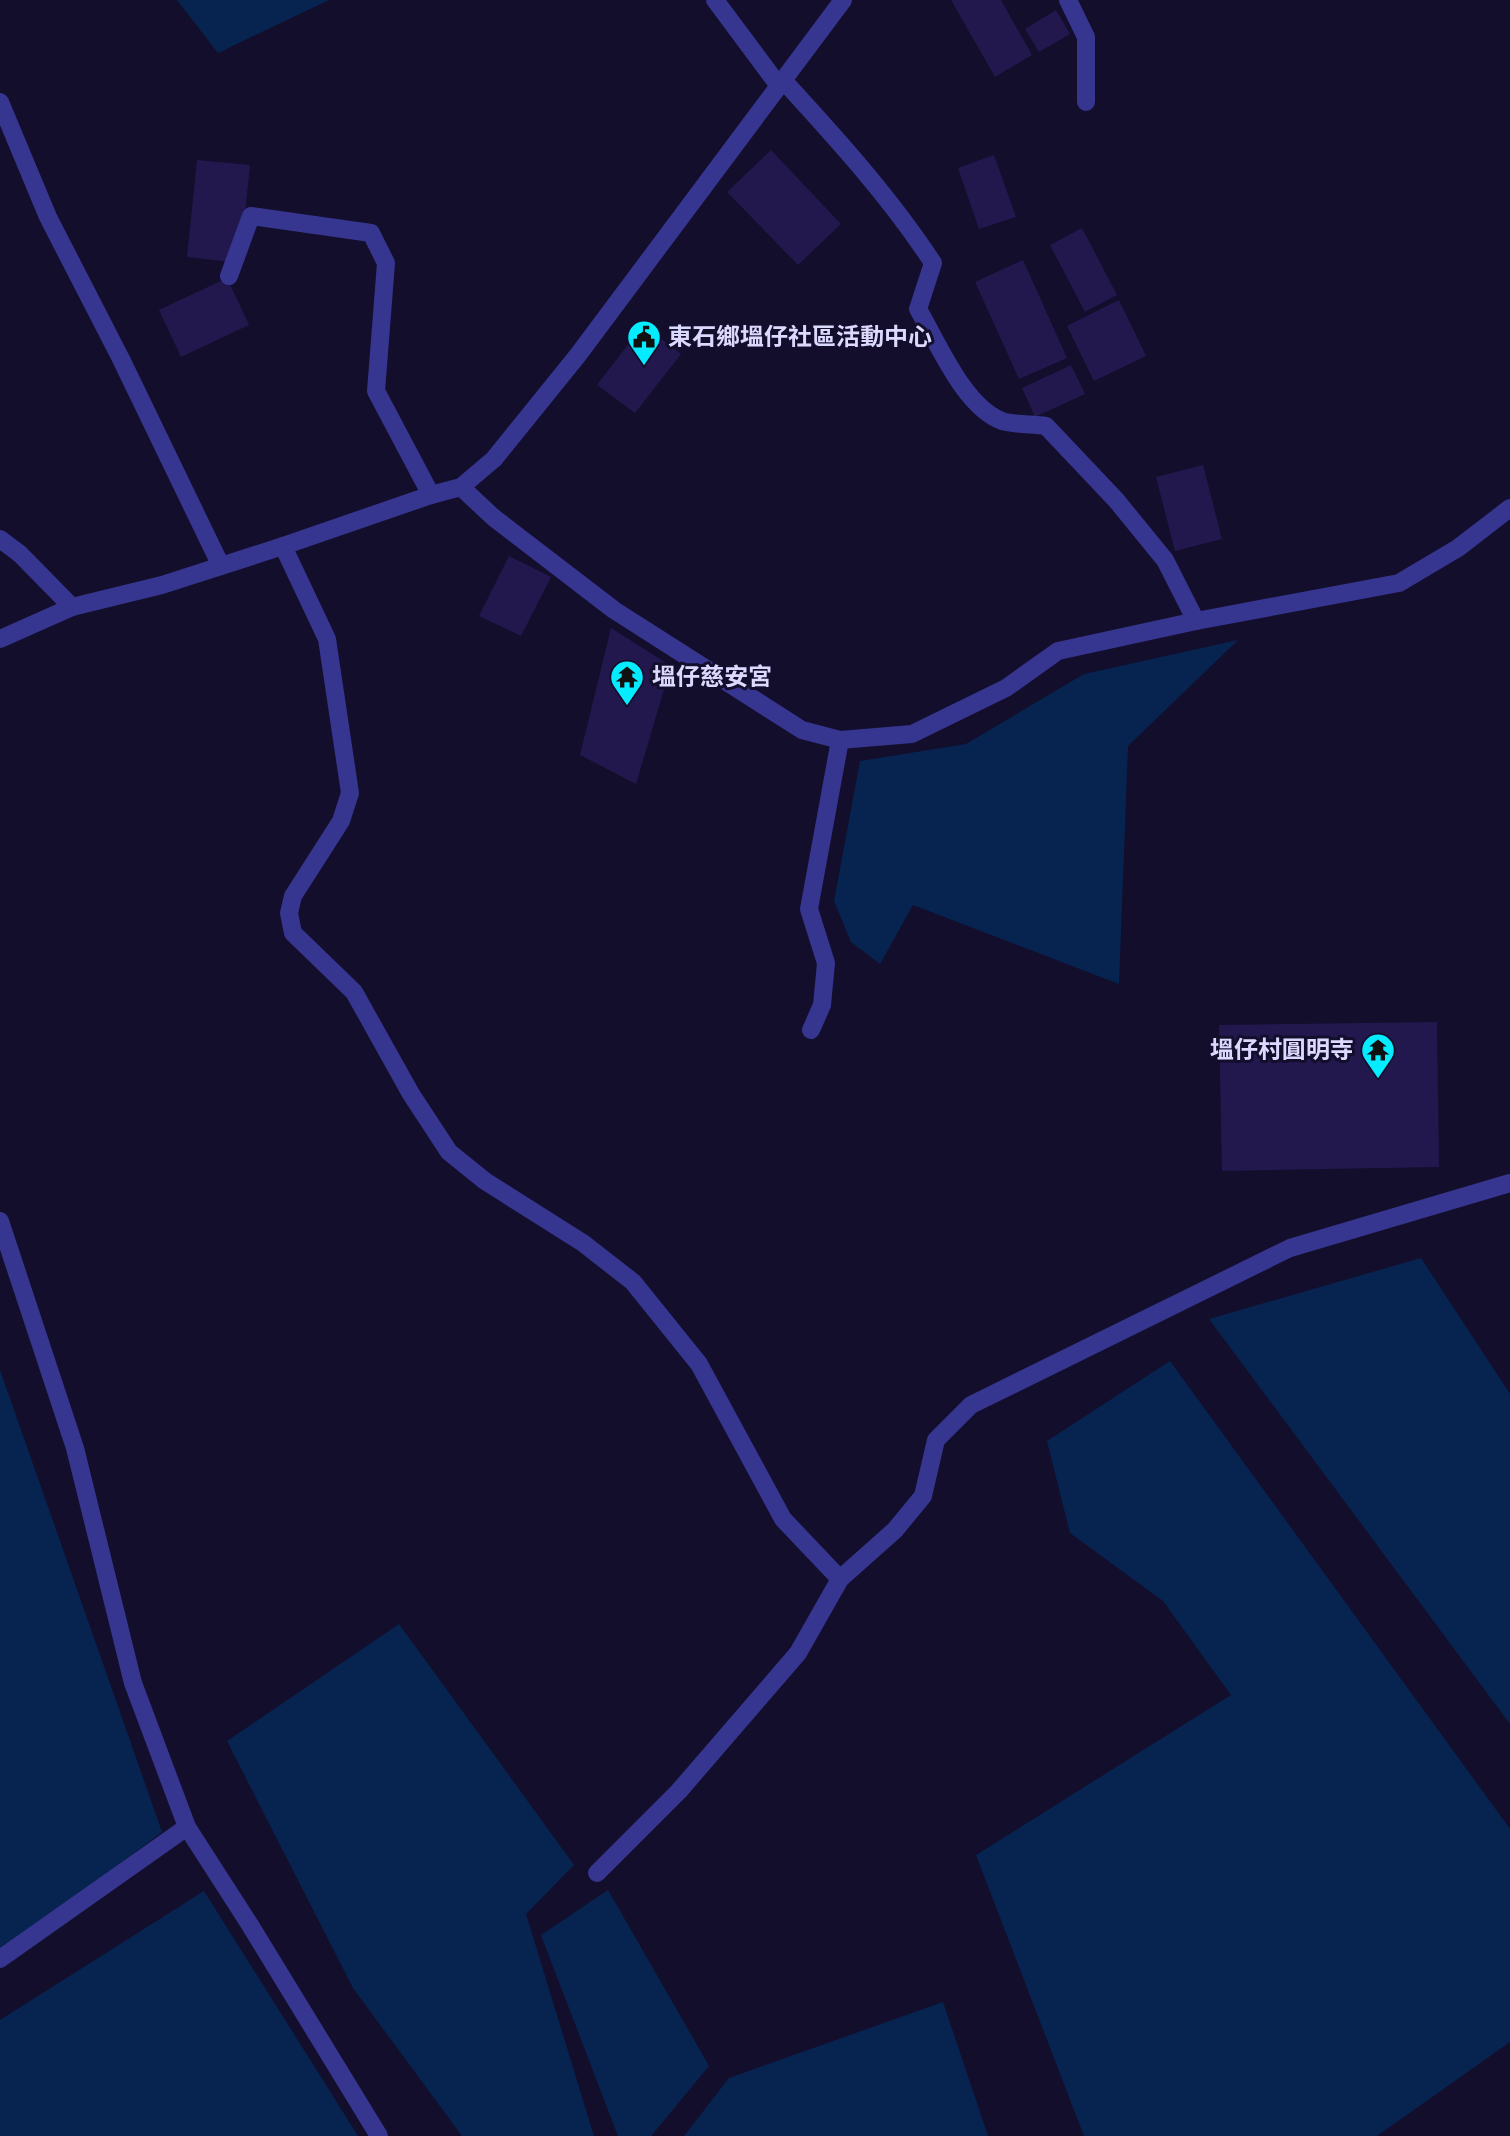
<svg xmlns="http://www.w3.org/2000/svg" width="1510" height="2136" viewBox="0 0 1510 2136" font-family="Karla,'Noto Sans TC',sans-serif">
	<rect width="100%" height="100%" fill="#130e2c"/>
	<g fill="#072451">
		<path d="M177,0H329L218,53Z"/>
		<path d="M1238,640L1128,746L1119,984L913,905L880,964L851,942L834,901L860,761L966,744L1084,674Z"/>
		<path d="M1421,1258L1510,1394V1724L1209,1319Z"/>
		<path d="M1170,1361L1510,1829V2042L1377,2136H1084L976,1855L1231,1695L1163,1601L1070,1533L1047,1441Z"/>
		<path d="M0,1370L162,1832L0,1954Z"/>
		<path d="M399,1624L574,1865L526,1914L594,2136H462L353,1988L227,1741Z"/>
		<path d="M608,1890L709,2066L651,2136H618L541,1935Z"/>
		<path d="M204,1891L358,2136H0V2020Z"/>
		<path d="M943,2002L988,2136H684L729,2078Z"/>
	</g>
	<g fill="#22184e">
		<path d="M951,0H1001L1032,55L995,77Z"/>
		<path d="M1056,10L1070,34L1039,52L1025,29Z"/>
		<path d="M771,150L841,224L798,265L727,192Z"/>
		<path d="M994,155L1016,217L979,229L958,168Z"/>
		<path d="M197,160L250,165L240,263L187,257Z"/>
		<path d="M1082,228L1117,295L1085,312L1050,245Z"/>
		<path d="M1023,260L1067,358L1019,379L975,282Z"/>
		<path d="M227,278L249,325L181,357L159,310Z"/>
		<path d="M1119,300L1146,356L1094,381L1067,326Z"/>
		<path d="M643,325L681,354L635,413L597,385Z"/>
		<path d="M1071,365L1085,394L1035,417L1022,388Z"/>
		<path d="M1203,465L1222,539L1175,551L1156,477Z"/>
		<path d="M509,556L551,577L521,636L479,616Z"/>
		<path d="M611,628L671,666L636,784L580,755Z"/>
		<path d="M1437,1022L1439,1167L1222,1171L1219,1025Z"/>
	</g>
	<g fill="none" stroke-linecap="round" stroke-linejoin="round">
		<g stroke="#36358f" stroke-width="18">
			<path d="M229,276L251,216L371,233L386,263L376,391L431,495"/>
			<path d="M0,539L20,554L72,607"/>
			<path d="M0,1221L75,1448L133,1683L187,1827L250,1925L379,2136"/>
			<path d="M0,1959L187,1827"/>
		</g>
		<g stroke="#36358f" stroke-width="18">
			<path d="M715,0L779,86"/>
			<path d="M1068,0L1086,37V102"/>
			<path d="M783,80C836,138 890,197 933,263L918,309C938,343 964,407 1002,421C1015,425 1032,424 1046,426L1116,500L1165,560L1196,621"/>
			<path d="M0,102L48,217L121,359L221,566"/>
			<path d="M461,487L493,517L614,610L802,730L840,740L912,734L1006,688L1058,651L1196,621L1399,583L1458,548L1510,508"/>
			<path d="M283,546L327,639L350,793L341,821L293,896L289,913L293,933L354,992L411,1094L449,1152L485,1181L583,1243L633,1282L699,1364L783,1519L840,1579"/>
			<path d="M0,639L72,607L162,585L283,546L431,495L461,487L494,459L578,355L843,0"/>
			<path d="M811,1030L822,1005L826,963L809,909L840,740"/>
			<path d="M597,1873L679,1791L798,1653L840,1579L895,1530L923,1496L936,1440L971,1405L1290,1248L1510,1183"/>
		</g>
	</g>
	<defs>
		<g id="civic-pin" transform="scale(1.75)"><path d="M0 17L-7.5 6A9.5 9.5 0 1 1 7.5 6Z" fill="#05ebff" stroke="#130e2c"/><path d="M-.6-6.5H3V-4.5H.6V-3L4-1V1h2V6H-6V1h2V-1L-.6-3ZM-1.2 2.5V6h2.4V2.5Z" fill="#111"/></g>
		<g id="temple-pin" transform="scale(1.75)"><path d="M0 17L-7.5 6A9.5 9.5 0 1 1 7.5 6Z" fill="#05ebff" stroke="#130e2c"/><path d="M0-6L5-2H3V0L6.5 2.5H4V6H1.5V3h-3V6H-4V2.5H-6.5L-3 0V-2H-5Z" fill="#111"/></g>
	</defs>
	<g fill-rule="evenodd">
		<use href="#civic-pin" x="644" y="337"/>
		<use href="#temple-pin" x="627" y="677"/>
		<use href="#temple-pin" x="1378" y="1050"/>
	</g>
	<g text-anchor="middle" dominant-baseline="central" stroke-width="6" stroke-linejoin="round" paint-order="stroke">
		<g font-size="24" font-weight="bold" fill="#dcd9ff" stroke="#130e2c" text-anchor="start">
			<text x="668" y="337">東石鄉塭仔社區活動中心</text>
			<text x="652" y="677">塭仔慈安宮</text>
			<text x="1354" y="1050" text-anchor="end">塭仔村圓明寺</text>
		</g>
	</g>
</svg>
